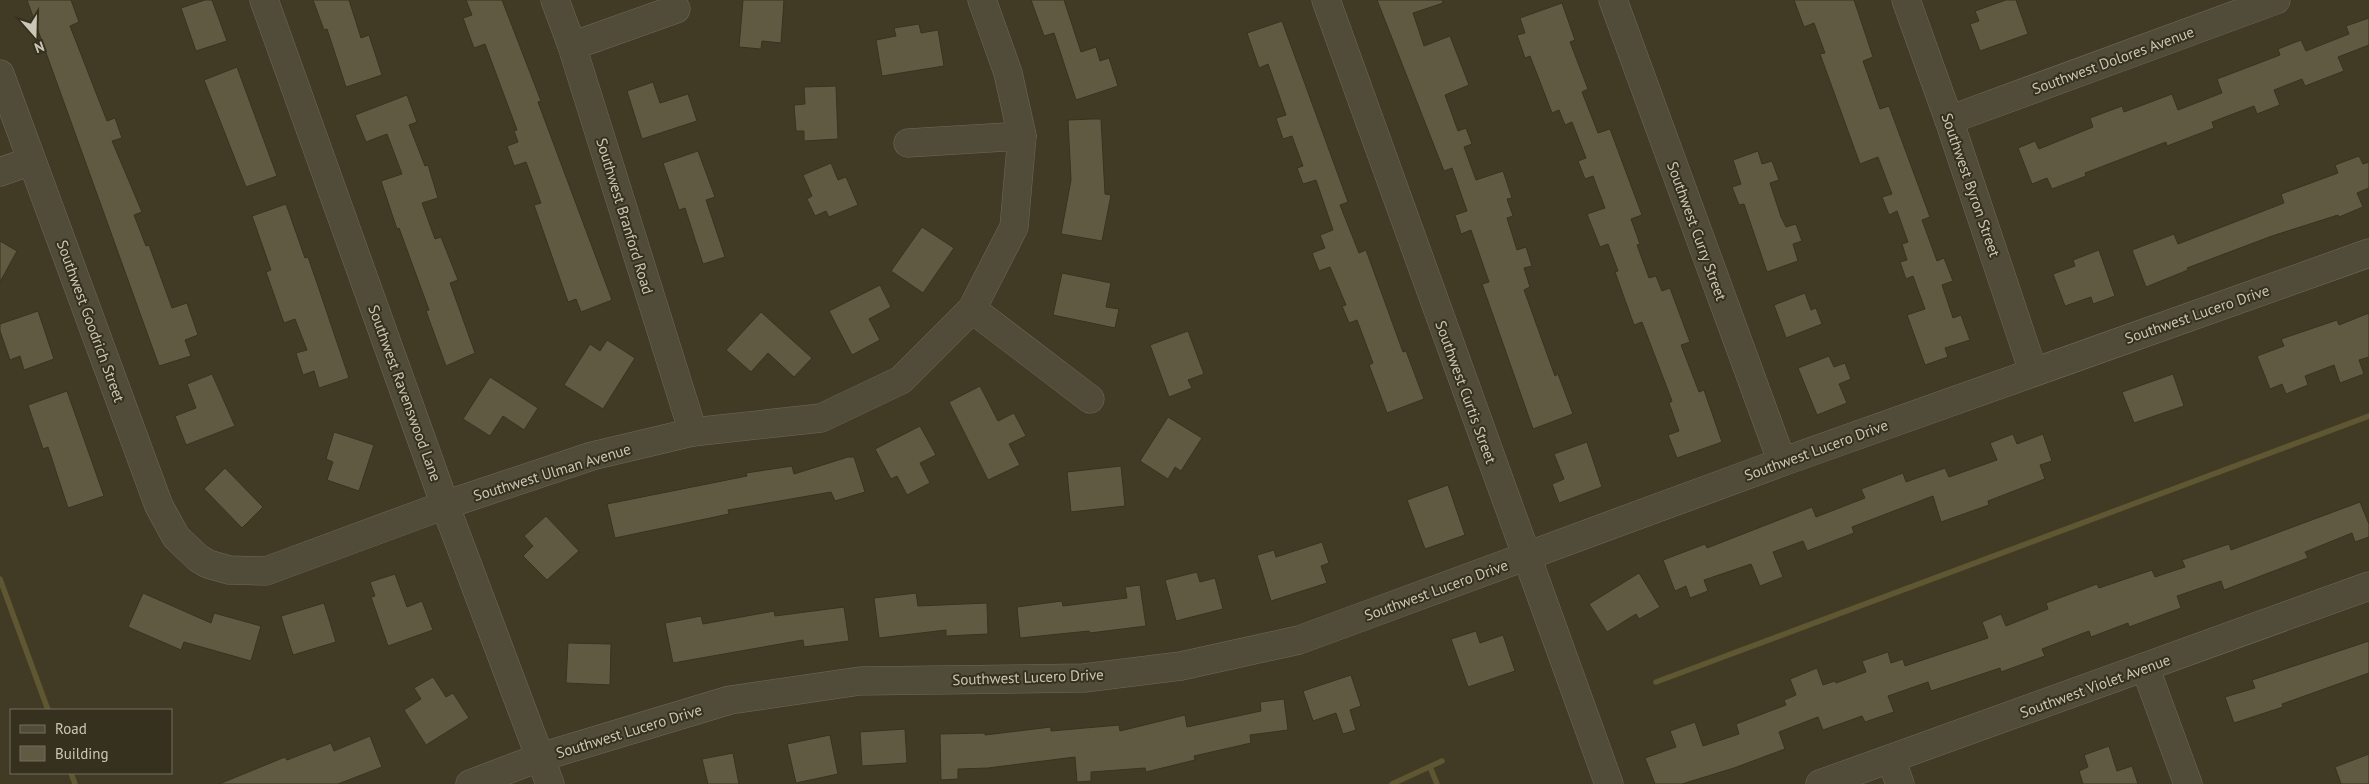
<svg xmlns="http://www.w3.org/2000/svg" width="2369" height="784" viewBox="0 0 2369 784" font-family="'PT Sans',sans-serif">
	<rect width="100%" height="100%" fill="#413b26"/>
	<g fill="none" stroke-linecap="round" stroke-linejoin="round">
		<g stroke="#5f5632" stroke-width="5.5">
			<path d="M0,579L48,710"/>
			<path d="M1656,682L2369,416"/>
			<path d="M1430,767L1437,784"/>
			<path d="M71,773L75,784"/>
			<path d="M1392,784L1442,761"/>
		</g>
	</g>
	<g fill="#605a42" stroke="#383321">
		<path d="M27,0H71L79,22L70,26L107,121L115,118L122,138L112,141L142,212L134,215L146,246L149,245L172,308L187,303L198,335L185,340L191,356L159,366Z"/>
		<path d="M205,0H212L227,41L196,51L181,8Z"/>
		<path d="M313,0H349L361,38L369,35L382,75L346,87L327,29L324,30Z"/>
		<path d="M466,0H502L541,101L538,102L612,300L581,312L576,299L568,302L534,205L541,203L526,162L514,166L507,146L518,142L514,131L517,130L485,44L474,48L463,18L472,15Z"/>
		<path d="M743,0H784L781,43L762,41L761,49L739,47Z"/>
		<path d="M1031,0H1064L1081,52L1096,47L1100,61L1109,58L1118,86L1076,100L1054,33L1044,36Z"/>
		<path d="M1377,0H1442L1443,3L1413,13L1424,46L1450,36L1469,85L1445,95L1458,131L1466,128L1472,144L1464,147L1476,180L1503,171L1512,198L1507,199L1513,216L1507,218L1517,250L1526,247L1532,266L1524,268L1530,287L1524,290L1555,376L1558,374L1573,414L1533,429L1482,284L1489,282L1471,230L1461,234L1455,215L1467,211L1452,168L1444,171Z"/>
		<path d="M1794,0H1854L1873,57L1863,61L1880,109L1889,106L1930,217L1922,220L1937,261L1944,258L1953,281L1942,285L1953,318L1961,315L1970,340L1945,348L1948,357L1925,365L1907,315L1925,309L1913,276L1906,279L1900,262L1907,260L1902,244L1908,242L1897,211L1889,215L1882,197L1892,194L1878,157L1860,164L1820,54L1825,53L1814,23L1804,27Z"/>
		<path d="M2006,0H2016L2028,34L1980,51L1970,24L1979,21L1975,11Z"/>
		<path d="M1562,3L1575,40L1570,42L1588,89L1582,92L1598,133L1610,129L1642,215L1631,219L1640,244L1637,245L1649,278L1656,276L1662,291L1670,288L1690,342L1681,345L1699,392L1704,390L1722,442L1677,458L1668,435L1679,431L1669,403L1672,401L1642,322L1634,325L1615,272L1618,271L1608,244L1600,247L1587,214L1605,208L1593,176L1585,179L1578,161L1586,158L1572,122L1565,125L1559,110L1552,113L1530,56L1525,58L1517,35L1525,33L1520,18Z"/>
		<path d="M2369,18V45L2338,57L2344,71L2305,86L2302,79L2274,90L2280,105L2257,114L2254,106L2212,122L2214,128L2167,146L2166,142L2085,173L2086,176L2052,189L2047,178L2032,184L2018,148L2035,141L2039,149L2093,127L2090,118L2122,106L2124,112L2172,94L2178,110L2222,93L2217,79L2280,55L2278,49L2301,40L2306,51L2349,34L2346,26Z"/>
		<path d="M1282,21L1348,202L1340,205L1359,253L1366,250L1403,352L1406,351L1424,399L1387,413L1369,365L1373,363L1357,320L1349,323L1342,306L1346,305L1330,267L1319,271L1312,253L1325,248L1320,235L1333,230L1316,180L1303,184L1297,168L1303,166L1292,136L1283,139L1276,118L1286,115L1268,64L1259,68L1247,33Z"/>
		<path d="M919,24L921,33L938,30L944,66L882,76L876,40L896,36L894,28Z"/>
		<path d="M237,67L277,176L246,187L204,80Z"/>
		<path d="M653,82L660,103L688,94L697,121L642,139L627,91Z"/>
		<path d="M836,86L838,139L804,141V131H796L794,105L805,104L804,87Z"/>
		<path d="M407,95L417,122L409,125L425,166L428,165L438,198L422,203L435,239L441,237L458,280L450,283L475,353L446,366L426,311L429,310L399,228L397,229L381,181L402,174L387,134L366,142L355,115Z"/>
		<path d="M1092,119H1101L1105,194L1111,195L1102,241L1061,234L1071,180L1068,120Z"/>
		<path d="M698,151L715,197L706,200L725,257L703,264L685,208L679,210L663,163Z"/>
		<path d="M1758,151L1762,164L1772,161L1779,180L1770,183L1781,217L1786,227L1796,224L1802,241L1793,244L1798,261L1767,272L1744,204L1739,205L1732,187L1741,184L1733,160Z"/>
		<path d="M2359,156L2363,164L2369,162V188L2357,193L2363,207L2339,217L2338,215L2272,236L2187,268L2188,270L2146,287L2132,250L2174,234L2178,244L2284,203L2281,194L2338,173L2335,165Z"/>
		<path d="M831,163L838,180L846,177L858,205L829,217L826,211L815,216L807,199L812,196L803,175Z"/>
		<path d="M286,204L305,258L308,257L319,289L349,378L319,388L314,371L303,375L296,353L307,350L295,319L284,323L266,272L271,270L252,216Z"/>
		<path d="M922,227L954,248L923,293L891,271Z"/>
		<path d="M0,241L17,251L0,282Z"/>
		<path d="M2099,250L2115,296L2093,304L2091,297L2065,306L2053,274L2075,266L2073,260Z"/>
		<path d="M1062,273L1111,283L1106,307L1119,309L1115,328L1053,315Z"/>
		<path d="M880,285L891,307L869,319L880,340L852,355L829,311Z"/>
		<path d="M1805,293L1811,310L1816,308L1822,324L1786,338L1774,305Z"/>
		<path d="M38,311L54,359L24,370L20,356L10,360L0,331V324Z"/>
		<path d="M761,312L812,358L794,377L768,353L751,372L726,350Z"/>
		<path d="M2369,313V357L2359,360L2364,374L2340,383L2334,365L2305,376L2308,385L2286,394L2282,384L2270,389L2257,356L2284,346L2281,339L2337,320L2339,325Z"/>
		<path d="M1188,331L1204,374L1188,380L1192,388L1169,397L1150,345Z"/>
		<path d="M607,340L635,358L603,409L564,385L590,344L600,351Z"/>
		<path d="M1829,356L1834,367L1845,363L1851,379L1839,384L1847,403L1817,415L1798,368Z"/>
		<path d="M212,374L235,426L186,445L175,416L196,408L187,384Z"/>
		<path d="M2173,374L2184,406L2134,423L2122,392Z"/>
		<path d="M490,377L538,408L524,430L503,416L490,436L463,419Z"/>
		<path d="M980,386L998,421L1014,413L1026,436L1009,444L1020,465L988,480L949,402Z"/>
		<path d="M67,391L104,496L68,508L48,447L43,449L28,405Z"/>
		<path d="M1168,417L1202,438L1181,471L1175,467L1168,479L1140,461Z"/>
		<path d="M920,426L936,455L920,463L930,483L907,495L897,476L891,479L875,449Z"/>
		<path d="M334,432L374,445L359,491L327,480L333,462L326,459Z"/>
		<path d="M2013,434L2017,444L2043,434L2052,461L2040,465L2045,479L1988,501L1989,505L1941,522L1933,496L1852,527L1854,533L1807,551L1803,541L1773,552L1783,577L1760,586L1751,564L1704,580L1708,591L1690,598L1686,586L1675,591L1663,560L1705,544L1707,548L1812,507L1816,517L1865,498L1861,489L1903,473L1906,482L1945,468L1949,477L1997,460L1990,443Z"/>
		<path d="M1587,442L1602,487L1559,503L1552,484L1564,479L1554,454Z"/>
		<path d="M848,457H854L865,492L835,501L831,492L728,510L729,514L615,538L607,504L747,476L746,473L792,466L794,474Z"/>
		<path d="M1121,466L1125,506L1071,512L1067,472Z"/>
		<path d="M225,468L263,507L242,528L204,489Z"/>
		<path d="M1448,485L1465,535L1425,549L1407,500Z"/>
		<path d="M2360,502L2369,524V537L2355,542L2352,533L2305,552L2308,558L2224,590L2221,581L2177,596L2181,608L2129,627L2128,623L2091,637L2089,631L2042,649L2045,656L2001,672L2000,668L1931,691L1928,682L1888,696L1894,712L1865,722L1862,716L1823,730L1818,717L1779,732L1785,749L1734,768L1682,784H1655L1645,758L1676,747L1670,731L1695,722L1703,746L1739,734L1736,724L1786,705L1784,700L1796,695L1790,679L1817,668L1823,685L1835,681L1836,683L1866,672L1862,661L1888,652L1891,663L1903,659L1905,666L1988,638L1982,622L2001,614L2006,626L2048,609L2046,603L2097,584L2099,588L2152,570L2155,577L2185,567L2182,560L2229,544L2231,550Z"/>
		<path d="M546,516L579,551L547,580L523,556L533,546L524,536Z"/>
		<path d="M1322,542L1329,563L1321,566L1327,583L1271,601L1257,555L1274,550L1276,557Z"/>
		<path d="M1197,572L1200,582L1215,578L1223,609L1176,621L1165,580Z"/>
		<path d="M1639,573L1660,607L1639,619L1636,614L1607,632L1589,604Z"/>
		<path d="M395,574L407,607L422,601L433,630L388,646L371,597L375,596L370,582Z"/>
		<path d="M1140,585L1146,626L1090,633L1089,631L1020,638L1017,607L1062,601L1063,606L1127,598L1125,587Z"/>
		<path d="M143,593L211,623L214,613L261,626L251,661L184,642L181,650L128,627Z"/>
		<path d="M916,593L918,606L987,603L988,634L946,636V630L879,638L874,598Z"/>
		<path d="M324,603L336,642L293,655L281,616Z"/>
		<path d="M844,607L849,641L804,647L803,640L673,663L665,623L701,616L703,624L774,611L775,616Z"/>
		<path d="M1476,631L1480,643L1503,635L1515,671L1468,687L1451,639Z"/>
		<path d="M2369,641V673L2282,704L2283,707L2234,723L2225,697L2255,688L2252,680Z"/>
		<path d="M568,643L611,644L610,685L566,683Z"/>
		<path d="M1351,675L1361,706L1350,710L1356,730L1343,734L1336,713L1313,721L1303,691Z"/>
		<path d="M433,677L446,697L453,693L469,718L426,745L404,710L421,699L414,688Z"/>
		<path d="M1284,699L1288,730L1250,735L1251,743L1194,756L1195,760L1146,772L1145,768L1091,772V781L1077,782L1075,757L988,768L958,769V779L941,780L940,734L985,733V735L1051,727V731L1119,725L1120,731L1185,715L1187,727L1261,711L1260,702Z"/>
		<path d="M905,729L907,763L862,766L860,732Z"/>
		<path d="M830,735L838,774L796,783L787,744Z"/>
		<path d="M370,736L382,767L338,784H219L285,757L287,760L331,743L334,751Z"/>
		<path d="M2109,746L2117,771L2132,766L2138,784H2083L2079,771L2088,767L2084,755Z"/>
		<path d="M733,753L739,784H708L702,759Z"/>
		<path d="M2369,754V784H2341L2335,767Z"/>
	</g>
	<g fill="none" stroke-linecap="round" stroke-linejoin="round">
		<g stroke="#6e6a58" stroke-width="29">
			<g id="minor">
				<path d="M264,0L445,505L550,784"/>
				<path d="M555,0L572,46L693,432"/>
				<path d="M1326,0L1609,784"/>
				<path d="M1613,0L1782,462"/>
				<path d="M1906,0L1949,120L2033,371"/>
				<path d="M572,46L676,9"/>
				<path d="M0,74L159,506L176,537L198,558L208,564L229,570L266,571L445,505L592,456L693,432L821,418L901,380L972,309L1014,227L1022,136L1008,73L982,0"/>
				<path d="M1949,120L2276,0"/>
				<path d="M908,143L1022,136"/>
				<path d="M0,172L31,161"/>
				<path d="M972,309L1090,399"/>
				<path d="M2145,667L2188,784"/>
				<path d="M1891,759L1900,784"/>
				<path d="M470,784L541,757L730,700L860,681L1084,678L1181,666L1299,640L1782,462L2369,253"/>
				<path d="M1820,784L2369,586"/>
			</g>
		</g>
		<use href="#minor" stroke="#514c3a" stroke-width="28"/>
	</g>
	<g text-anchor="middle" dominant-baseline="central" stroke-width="4" stroke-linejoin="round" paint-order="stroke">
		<g font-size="15" fill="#cbc7b7" stroke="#36311f">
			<text transform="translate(2113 60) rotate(-20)">Southwest Dolores Avenue</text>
			<text transform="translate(1971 185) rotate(71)">Southwest Byron Street</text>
			<text transform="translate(625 216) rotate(73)">Southwest Branford Road</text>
			<text transform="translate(1697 231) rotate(70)">Southwest Curry Street</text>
			<text transform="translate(2197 314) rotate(-19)">Southwest Lucero Drive</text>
			<text transform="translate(91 321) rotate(70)">Southwest Goodrich Street</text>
			<text transform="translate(1466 392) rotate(70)">Southwest Curtis Street</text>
			<text transform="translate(405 393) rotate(70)">Southwest Ravenswood Lane</text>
			<text transform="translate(1816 450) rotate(-20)">Southwest Lucero Drive</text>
			<text transform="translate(552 472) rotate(-17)">Southwest Ulman Avenue</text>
			<text transform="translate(1436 590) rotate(-20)">Southwest Lucero Drive</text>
			<text transform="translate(1028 677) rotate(-2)">Southwest Lucero Drive</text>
			<text transform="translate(2095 686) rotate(-20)">Southwest Violet Avenue</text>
			<text transform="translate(629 731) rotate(-17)">Southwest Lucero Drive</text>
		</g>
	</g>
	<rect x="10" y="709" width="162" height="65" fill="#36311f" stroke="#726d5c"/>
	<rect x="20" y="725" width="25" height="8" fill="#514c3a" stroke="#726d5c"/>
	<text x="55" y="734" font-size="15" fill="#cbc7b7">Road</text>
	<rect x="20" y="746" width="25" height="15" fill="#605a42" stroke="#726d5c"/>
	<text x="55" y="759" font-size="15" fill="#cbc7b7">Building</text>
	<g transform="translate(35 35) rotate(160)" stroke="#36311f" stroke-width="4" paint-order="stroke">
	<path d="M0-4L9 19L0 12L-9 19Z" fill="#cbc7b7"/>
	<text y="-8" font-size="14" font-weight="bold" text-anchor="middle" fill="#cbc7b7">N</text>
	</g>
</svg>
